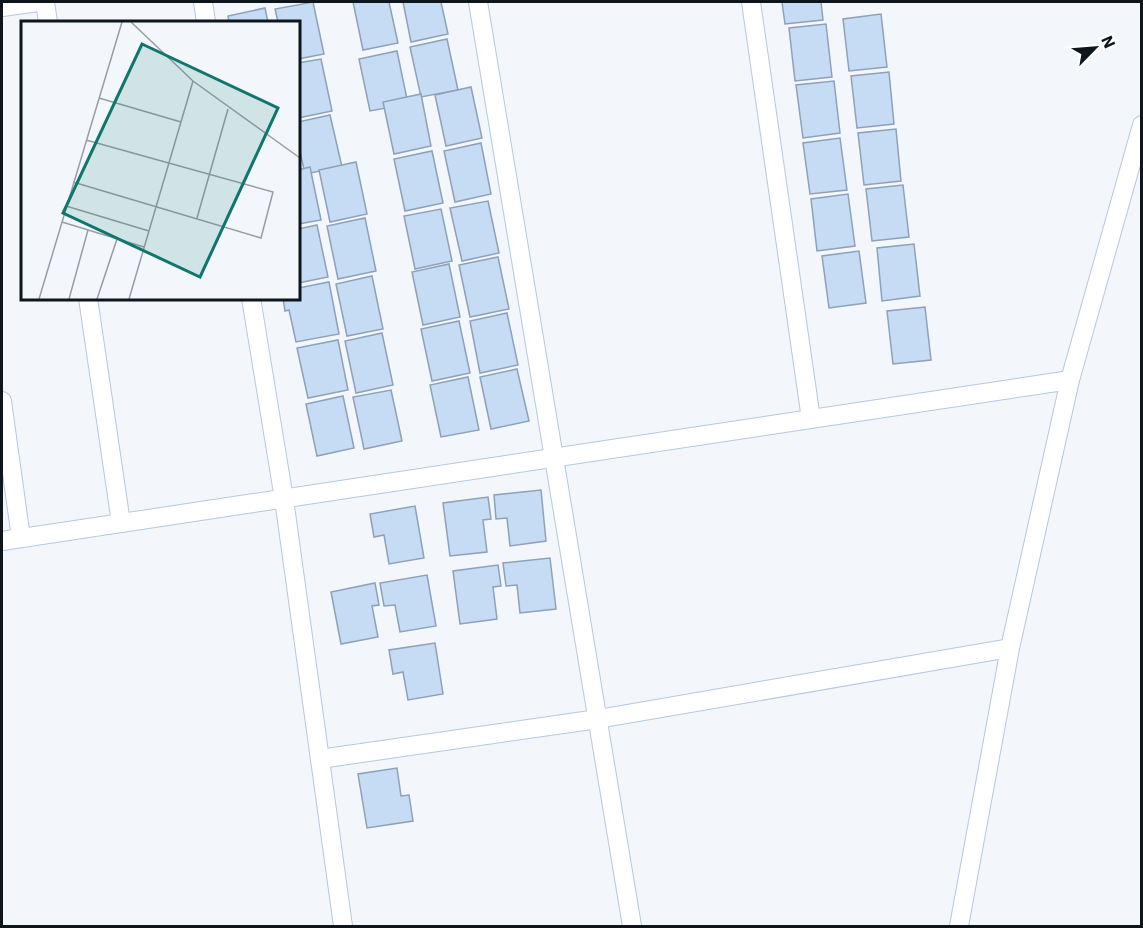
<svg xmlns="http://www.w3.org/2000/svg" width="1143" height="928" viewBox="0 0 1143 928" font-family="'IBM Plex Sans',sans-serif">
	<rect width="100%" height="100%" fill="#f3f7fc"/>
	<g fill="#c6dcf4" stroke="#8da1b9" stroke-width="1.5">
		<path d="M313,2L324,54L298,59V22H278L275,9Z"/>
		<path d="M353,2H389L398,43L363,50Z"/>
		<path d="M403,2H441L448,34L411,42Z"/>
		<path d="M782,2H821L823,20L785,24Z"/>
		<path d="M265,8L268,22H229L228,16Z"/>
		<path d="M881,14L887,67L849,71L843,19Z"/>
		<path d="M826,24L832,77L795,81L789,28Z"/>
		<path d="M447,39L458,90L421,97L410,47Z"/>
		<path d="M397,51L408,104L370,111L359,59Z"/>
		<path d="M321,59L332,111L298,118V63Z"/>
		<path d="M889,72L894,124L857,128L851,76Z"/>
		<path d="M834,81L840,133L803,138L796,85Z"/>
		<path d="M471,87L482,138L446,146L435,95Z"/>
		<path d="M421,94L431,146L394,154L383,102Z"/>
		<path d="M330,115L342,167L305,174L298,143V122Z"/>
		<path d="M896,129L901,181L864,185L858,133Z"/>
		<path d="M840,138L847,190L810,194L803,143Z"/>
		<path d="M481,143L491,194L455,202L444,151Z"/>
		<path d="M432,151L443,203L405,211L394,159Z"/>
		<path d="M356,162L367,214L330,222L319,170Z"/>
		<path d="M310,167L321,220L298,224V170Z"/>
		<path d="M903,185L909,237L872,241L866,189Z"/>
		<path d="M848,194L855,246L817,251L811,199Z"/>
		<path d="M488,201L499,253L462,261L450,208Z"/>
		<path d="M441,209L452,261L415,269L404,216Z"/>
		<path d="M365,218L376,271L338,279L327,226Z"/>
		<path d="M317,225L328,277L298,283V229Z"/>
		<path d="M914,244L920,296L882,301L877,248Z"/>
		<path d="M859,251L866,303L829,308L822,256Z"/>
		<path d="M498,257L509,309L470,317L459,265Z"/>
		<path d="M449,264L460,317L423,325L412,272Z"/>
		<path d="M372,276L383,329L347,336L336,284Z"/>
		<path d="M329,282L339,334L296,342L289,310L285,311L283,298H298V288Z"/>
		<path d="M925,307L931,360L893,364L887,311Z"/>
		<path d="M507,313L518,365L480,373L470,321Z"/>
		<path d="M459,321L470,373L432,381L421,329Z"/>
		<path d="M382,333L393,385L356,393L345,341Z"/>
		<path d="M338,340L348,390L308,398L297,348Z"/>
		<path d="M517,369L529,421L491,429L480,377Z"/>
		<path d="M468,377L479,430L441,437L430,385Z"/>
		<path d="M391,390L402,441L364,449L353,397Z"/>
		<path d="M343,396L354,448L317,456L306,404Z"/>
		<path d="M541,490L546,541L510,546L507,518L496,519L494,495Z"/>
		<path d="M488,497L491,519L483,520L487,552L450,556L443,503Z"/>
		<path d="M415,506L424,558L389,564L384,535L374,537L370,514Z"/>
		<path d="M550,558L556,609L520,613L517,585L506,586L503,563Z"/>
		<path d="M498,565L501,586L493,587L497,619L460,624L453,571Z"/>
		<path d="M427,575L436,626L400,632L395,605L384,606L380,583Z"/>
		<path d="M375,583L379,605L372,606L378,637L341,644L331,592Z"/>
		<path d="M435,643L443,694L408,700L403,672L393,674L389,650Z"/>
		<path d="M397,768L401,796L409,795L413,821L367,828L358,774Z"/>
	</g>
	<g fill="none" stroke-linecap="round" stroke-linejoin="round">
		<g stroke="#b3c8e0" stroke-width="20">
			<g id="minor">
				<path d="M45,2L48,22"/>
				<path d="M203,2L206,22"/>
				<path d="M478,2L632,926"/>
				<path d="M751,2L811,419"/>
				<path d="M2,7L38,2"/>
				<path d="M88,298L121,523"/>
				<path d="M251,298L284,499L343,926"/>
				<path d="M2,401L21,538"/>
				<path d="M2,541L1070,380"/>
				<path d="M320,759L598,719L1010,648"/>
				<path d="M959,926L1010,648L1070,380L1142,125"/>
			</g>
		</g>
		<use href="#minor" stroke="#fff" stroke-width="18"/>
	</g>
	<g transform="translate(21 21)">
		<rect width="279" height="279" fill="#f3f7fc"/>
		<path fill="none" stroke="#979da3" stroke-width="1.5" d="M110,1L172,60L279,137M78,77L160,101M52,161L240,217L252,171L65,119M45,185L128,210M176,197L207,88M41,201L123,226M18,278L101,1M48,278L67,209M76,278L96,218M108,278L172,60"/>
		<path fill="#0f766e" fill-opacity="0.15" stroke="#0f766e" stroke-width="3" d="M121,23L257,87L179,256L42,192Z"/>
		<rect width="279" height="279" fill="none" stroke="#0d151d" stroke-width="3"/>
	</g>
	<rect width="1143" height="928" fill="none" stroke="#0d151d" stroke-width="6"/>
	<g transform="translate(1095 48) rotate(65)" stroke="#ffffff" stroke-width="4.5" paint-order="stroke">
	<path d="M0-4.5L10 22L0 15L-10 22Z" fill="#0d151d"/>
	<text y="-9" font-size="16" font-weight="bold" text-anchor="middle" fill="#0d151d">N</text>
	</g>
</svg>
